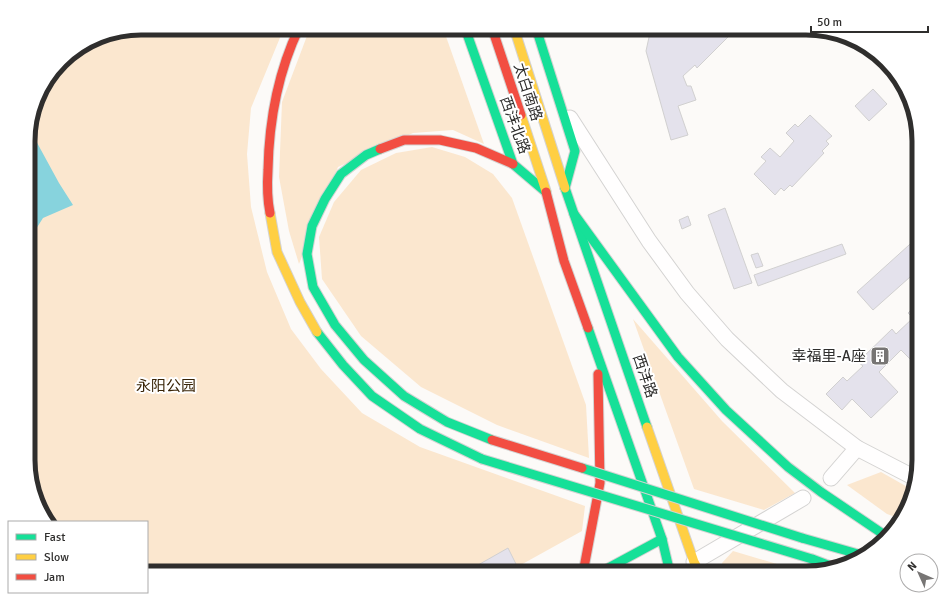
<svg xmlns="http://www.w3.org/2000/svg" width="947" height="601" viewBox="0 0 947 601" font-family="Signika,'Noto Sans SC',sans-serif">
	<rect width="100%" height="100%" fill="#fcfaf8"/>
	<g fill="#fbe7cf">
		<path d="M141,28H284L251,108L247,154L251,207L267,272L291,329L321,369L362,413L420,447L585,506L582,531L506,573H147V522H47L29,474V127L40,91L66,56L98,37Z"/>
		<path d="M310,28H443L484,144L453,130L413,133L338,167L299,264L289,231L279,177L282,102Z"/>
		<path d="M432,147L465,157L493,174L512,198L586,405L589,458L497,425L421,387L361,336L322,279L319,237L334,202L361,170L396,153Z"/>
		<path d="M633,319L722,421L795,493L764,510L694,489Z"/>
		<path d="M881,472L911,489L901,519L887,514L847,485Z"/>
		<path d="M733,551L807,573H725L722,563Z"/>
	</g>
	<path fill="#87d3dd" d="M31,120L35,139L59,183L73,205L43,218L29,240V127Z"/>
	<g fill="#e4e2ec" stroke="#d1d0d0">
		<path d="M651,28H737L697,68L695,65L683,76L687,86H691L696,100L678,106L688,135L671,140L646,51Z"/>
		<path d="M873,89L887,104L869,121L855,106Z"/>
		<path d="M810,115L832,136L826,141L829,144L822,151L824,153L792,187L790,185L784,191L781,188L775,195L754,174L766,161L761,157L770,148L780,157L794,141L786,133L795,124L798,127Z"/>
		<path d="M725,208L752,283L734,289L708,215Z"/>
		<path d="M688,216L691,225L682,229L679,220Z"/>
		<path d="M919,236V269L873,310L857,292Z"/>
		<path d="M842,244L846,254L758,286L754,275Z"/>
		<path d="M758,253L763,266L756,268L751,255Z"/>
		<path d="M919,302V368L901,350L879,372L898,392L871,418L852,399L842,410L826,394L843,377L847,381L863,366L858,362L892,329L896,334L913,318L908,313Z"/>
		<path d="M508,548L516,564L501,573H482L478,565Z"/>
	</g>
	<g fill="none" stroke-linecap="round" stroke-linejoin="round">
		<g stroke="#d4d3d2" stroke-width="17">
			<g id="street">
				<path d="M570,118L649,241L687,293L727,339L782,391L857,448L915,478"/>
				<path d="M831,478L857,448"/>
				<path d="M694,562L803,498"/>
			</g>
		</g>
		<g stroke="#d4d3d2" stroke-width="11">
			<g id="fast">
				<path d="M465,28L513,164L546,192"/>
				<path d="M536,28L575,151L565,188"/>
				<path d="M380,149L366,155L341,174L325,199L312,226L307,254L313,287L335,325L364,360L404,396L447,422L492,440"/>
				<path d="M565,188L647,427"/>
				<path d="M574,214L678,357L726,410L788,467L821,492L886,536"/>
				<path d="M588,328L662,539L670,573"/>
				<path d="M317,332L343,365L372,396L420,429L482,459"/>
				<path d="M802,538L865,556"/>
				<path d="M812,559L833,567"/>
				<path d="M599,573L662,539"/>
			</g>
		</g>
		<g stroke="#d4d3d2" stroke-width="11">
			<g id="slow">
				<path d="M514,28L565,188"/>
				<path d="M521,115L546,191"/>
				<path d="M270,213L277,252L300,302L317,332"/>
				<path d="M647,427L694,562L700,573"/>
			</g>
		</g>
		<g stroke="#d4d3d2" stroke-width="11">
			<g id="jam">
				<path d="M492,28L521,115"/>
				<path d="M380,149L404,140H440L476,148L513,164"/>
				<path d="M546,192L564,261L588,328"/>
				<path d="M270,213C267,198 267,185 268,170C269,121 278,72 299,28"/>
				<path d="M583,573L600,483L598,374"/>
			</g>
		</g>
		<use href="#street" stroke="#fffefe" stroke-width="15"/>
		<use href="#fast" stroke="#16e098" stroke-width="9"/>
		<use href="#slow" stroke="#ffcf43" stroke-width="9"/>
		<use href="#jam" stroke="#f24e42" stroke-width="9"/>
		<g stroke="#d4d3d2" stroke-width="11" stroke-linecap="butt">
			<g id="fast-bridge">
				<path d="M482,459L812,559"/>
				<path d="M582,468L802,538"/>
			</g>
		</g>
		<g stroke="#d4d3d2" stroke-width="11" stroke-linecap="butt">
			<path id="jam-bridge" d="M492,440L582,468"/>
		</g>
		<use href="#fast-bridge" stroke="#16e098" stroke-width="9"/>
		<use href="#jam-bridge" stroke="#f24e42" stroke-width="9"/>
	</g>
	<defs>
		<g id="building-square" transform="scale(1)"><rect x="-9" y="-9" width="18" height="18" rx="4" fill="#777574" stroke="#fff"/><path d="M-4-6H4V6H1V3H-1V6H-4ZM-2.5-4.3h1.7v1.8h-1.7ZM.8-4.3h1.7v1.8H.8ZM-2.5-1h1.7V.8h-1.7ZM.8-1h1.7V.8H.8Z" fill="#fff"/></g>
	</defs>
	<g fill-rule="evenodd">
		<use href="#building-square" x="880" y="356"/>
	</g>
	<g text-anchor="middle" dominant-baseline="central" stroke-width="4" stroke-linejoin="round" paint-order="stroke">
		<g font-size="15" fill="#2f2e2d" stroke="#fff">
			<text transform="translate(528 92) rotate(72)">太白南路</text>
			<text transform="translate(515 125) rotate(70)">西沣北路</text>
			<text transform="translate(645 376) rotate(71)">西沣路</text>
		</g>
		<g font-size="15" fill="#2f2e2d" stroke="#fff" text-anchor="end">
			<text x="866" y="356">幸福里-A座</text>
		</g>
		<g font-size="15" fill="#392406" stroke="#fff">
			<text x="166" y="386">永阳公园</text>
		</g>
	</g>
	<path d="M0 0H947V601H0ZM141 35H806A106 106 0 0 1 912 141V460A106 106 0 0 1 806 566H141A106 106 0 0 1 35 460V141A106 106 0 0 1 141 35Z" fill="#fff" fill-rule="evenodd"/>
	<path fill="none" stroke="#2f2e2d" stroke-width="5" d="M141 35H806A106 106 0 0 1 912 141V460A106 106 0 0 1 806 566H141A106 106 0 0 1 35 460V141A106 106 0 0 1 141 35Z"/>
	<rect x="8" y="521" width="140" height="72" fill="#ffffff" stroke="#acabab"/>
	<rect x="16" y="534" width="20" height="6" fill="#16e098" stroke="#acabab"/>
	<text x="44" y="541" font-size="12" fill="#2f2e2d">Fast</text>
	<rect x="16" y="554" width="20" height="6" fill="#ffcf43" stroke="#acabab"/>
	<text x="44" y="561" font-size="12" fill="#2f2e2d">Slow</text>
	<rect x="16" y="574" width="20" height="6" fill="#f24e42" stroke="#acabab"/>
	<text x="44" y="581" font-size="12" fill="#2f2e2d">Jam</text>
	<g transform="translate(919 573) rotate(315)"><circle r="19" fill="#ffffff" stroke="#acabab"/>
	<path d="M0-3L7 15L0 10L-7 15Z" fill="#777574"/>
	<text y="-6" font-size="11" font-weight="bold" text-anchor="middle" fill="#2f2e2d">N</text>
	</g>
	<path d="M811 26v6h117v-6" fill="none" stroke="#2f2e2d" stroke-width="2"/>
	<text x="817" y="26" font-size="12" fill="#2f2e2d" stroke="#ffffff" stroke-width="3" paint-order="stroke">50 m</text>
</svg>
